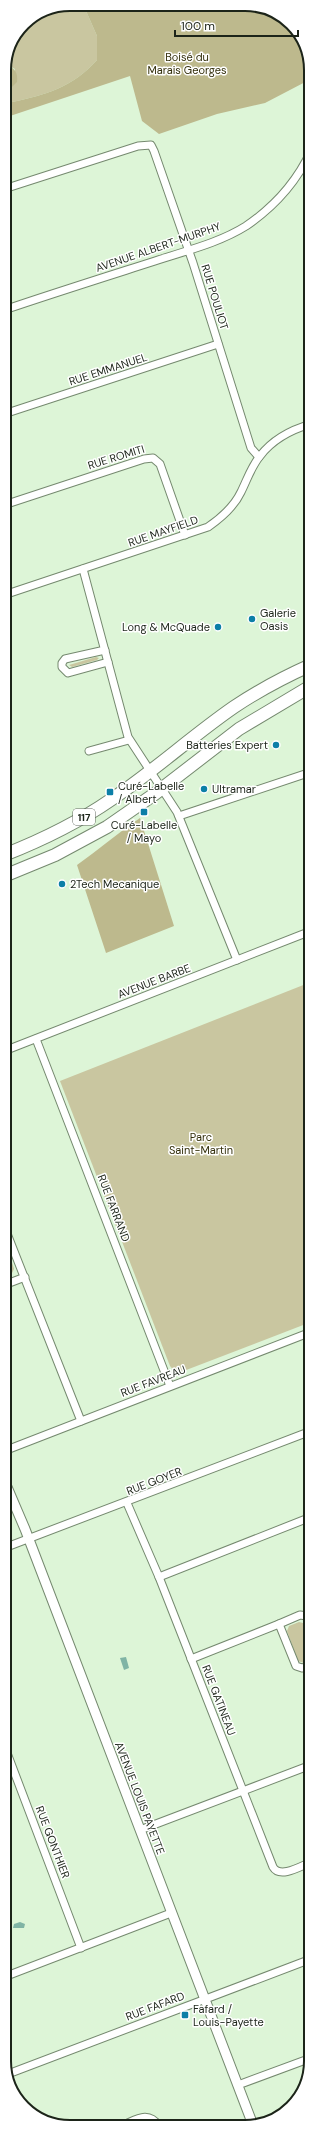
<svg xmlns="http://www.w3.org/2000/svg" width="315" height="2131" viewBox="0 0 315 2131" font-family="'DM Sans',sans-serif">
	<rect width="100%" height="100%" fill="#ddf5d7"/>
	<g fill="#c9c6a0">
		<path d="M70,4H83L97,36V60C73,87 46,95 12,102L10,105L4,107V89H10L15,69L6,64L23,23Z"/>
		<path d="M96,657L99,658L97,660L72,667L69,665Z"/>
		<path d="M311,982V1322L181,1372H175L170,1366L60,1081Z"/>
		<path d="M4,1254L11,1259L14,1269L10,1277L4,1280Z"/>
		<path d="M299,1622L307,1624L311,1635V1661L304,1663L298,1661L287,1631L289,1626Z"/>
	</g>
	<g fill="#bdb98d">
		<path d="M83,4L262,6L295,27L311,65V79L265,103L217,114L159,134L142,121L130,76L4,118V107L10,105L12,102C46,95 73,87 97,60V36Z"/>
		<path d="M6,64C15,69 18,72 17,82L10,89H4V69Z"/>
		<path d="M140,818L174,926L106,953L77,865C98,850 118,833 140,818Z"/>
	</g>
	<g fill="#80b4a5">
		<path d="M126,1657L129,1668L124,1670L120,1658Z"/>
		<path d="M20,1922L25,1924L24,1928H13L14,1924Z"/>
	</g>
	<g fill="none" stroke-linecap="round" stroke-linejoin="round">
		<g stroke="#75896f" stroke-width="9">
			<g id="minor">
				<path d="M4,189L138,146L151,145L154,151L193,263L251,448L259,457"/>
				<path d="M311,306C306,312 309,320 311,327"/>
				<path d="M4,310C54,293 105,277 155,261C185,251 219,243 246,226C274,207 297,181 311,151"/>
				<path d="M4,414L218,344"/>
				<path d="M4,505L144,459L153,458L160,464L185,535"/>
				<path d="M83,569L128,737L177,812L237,960"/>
				<path d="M4,595L208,527C221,518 234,507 241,492C247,480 251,467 260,456C273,439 290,430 311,424"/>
				<path d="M105,650L65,659L62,663V667L68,673L108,662"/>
				<path d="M89,751L129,740"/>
				<path d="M179,816L311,772"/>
				<path d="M36,1039L170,1386"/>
				<path d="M4,1051L311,931"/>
				<path d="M4,1226L81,1421"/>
				<path d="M4,1285L25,1277"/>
				<path d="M4,1451L311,1332"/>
				<path d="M127,1503L159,1577L273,1867C280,1879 301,1866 311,1862"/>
				<path d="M4,1548L311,1431"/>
				<path d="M159,1577L311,1517"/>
				<path d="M311,1622L307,1616L300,1615L279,1624L296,1666L302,1668L311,1666"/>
				<path d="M191,1659L279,1624"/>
				<path d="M4,1745L81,1948"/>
				<path d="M140,1830L311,1765"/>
				<path d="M4,1977L171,1913"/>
				<path d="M8,2074L311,1959"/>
				<path d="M238,2085L311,2058"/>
				<path d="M121,2126C136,2120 148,2110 159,2126"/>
			</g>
		</g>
		<g stroke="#75896f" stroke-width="11">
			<path id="tertiary" d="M4,1480L25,1529L253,2125"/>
		</g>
		<g stroke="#75896f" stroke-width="14">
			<g id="primary">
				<path d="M4,855C42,840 79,822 112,799C154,771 192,736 234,707C258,691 284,677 311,665"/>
				<path d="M4,876L55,855L107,827L156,793L239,729L311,686"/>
			</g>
		</g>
		<use href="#minor" stroke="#fff" stroke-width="7"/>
		<use href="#tertiary" stroke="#fff" stroke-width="9"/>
		<use href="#primary" stroke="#fff" stroke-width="12"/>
	</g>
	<g fill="#0c7fa7" stroke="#fff" stroke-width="1.5">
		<circle cx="252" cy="619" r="4"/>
		<circle cx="218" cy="627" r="4"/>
		<circle cx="276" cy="745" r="4"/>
		<circle cx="204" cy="789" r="4"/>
		<rect x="106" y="788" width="8" height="8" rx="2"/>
		<rect x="140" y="808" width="8" height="8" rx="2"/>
		<circle cx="62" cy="884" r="4"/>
		<rect x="181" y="2011" width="8" height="8" rx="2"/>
	</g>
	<g text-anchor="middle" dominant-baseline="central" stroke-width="3" stroke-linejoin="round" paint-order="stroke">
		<rect fill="#fff" stroke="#60665e" stroke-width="1" x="73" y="809" width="22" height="16" rx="3"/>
		<g font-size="10" font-weight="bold" fill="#1c2419">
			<text x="84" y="817">117</text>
		</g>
		<g font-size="11" fill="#322e0a" stroke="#fff">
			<text x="187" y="57">Boisé du<tspan x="187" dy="13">Marais Georges</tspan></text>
			<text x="201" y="1137">Parc<tspan x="201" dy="13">Saint-Martin</tspan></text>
		</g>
		<g font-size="11" fill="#1c2419" stroke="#fff">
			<text transform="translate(158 247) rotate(-19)">AVENUE ALBERT-MURPHY</text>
			<text transform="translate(215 297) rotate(73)">RUE POULIOT</text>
			<text transform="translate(108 369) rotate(-18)">RUE EMMANUEL</text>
			<text transform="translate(116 457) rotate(-17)">RUE ROMITI</text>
			<text transform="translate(163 531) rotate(-19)">RUE MAYFIELD</text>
			<text transform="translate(154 981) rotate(-21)">AVENUE BARBE</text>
			<text transform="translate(114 1208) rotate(69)">RUE FARRAND</text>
			<text transform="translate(153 1381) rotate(-21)">RUE FAVREAU</text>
			<text transform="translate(154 1481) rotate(-21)">RUE GOYER</text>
			<text transform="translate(219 1700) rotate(69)">RUE GATINEAU</text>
			<text transform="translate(140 1798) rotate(69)">AVENUE LOUIS PAYETTE</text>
			<text transform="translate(53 1842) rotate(69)">RUE GONTHIER</text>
			<text transform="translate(155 2006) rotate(-21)">RUE FAFARD</text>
		</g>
		<g font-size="11" fill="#1c2419" stroke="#fff" text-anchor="start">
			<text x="260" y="613">Galerie<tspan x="260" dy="13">Oasis</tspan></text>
			<text x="210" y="627" text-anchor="end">Long &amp; McQuade</text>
			<text x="268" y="745" text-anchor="end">Batteries Expert</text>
			<text x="118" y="786">Curé-Labelle<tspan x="118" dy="13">/ Albert</tspan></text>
			<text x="212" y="789">Ultramar</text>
			<text x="144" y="825" text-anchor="middle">Curé-Labelle<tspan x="144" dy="13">/ Mayo</tspan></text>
			<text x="70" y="884">2Tech Mecanique</text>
			<text x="193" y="2009">Fafard /<tspan x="193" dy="13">Louis-Payette</tspan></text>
		</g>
	</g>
	<path d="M0 0H315V2131H0ZM70 11H245A59 59 0 0 1 304 70V2061A59 59 0 0 1 245 2120H70A59 59 0 0 1 11 2061V70A59 59 0 0 1 70 11Z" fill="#fff" fill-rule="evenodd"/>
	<path fill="none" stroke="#1c2419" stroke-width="2" d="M70 11H245A59 59 0 0 1 304 70V2061A59 59 0 0 1 245 2120H70A59 59 0 0 1 11 2061V70A59 59 0 0 1 70 11Z"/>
	<path d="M175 30v6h123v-6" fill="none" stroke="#1c2419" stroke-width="2"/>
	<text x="181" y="30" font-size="12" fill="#1c2419" stroke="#ffffff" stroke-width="3" paint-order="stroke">100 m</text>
</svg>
